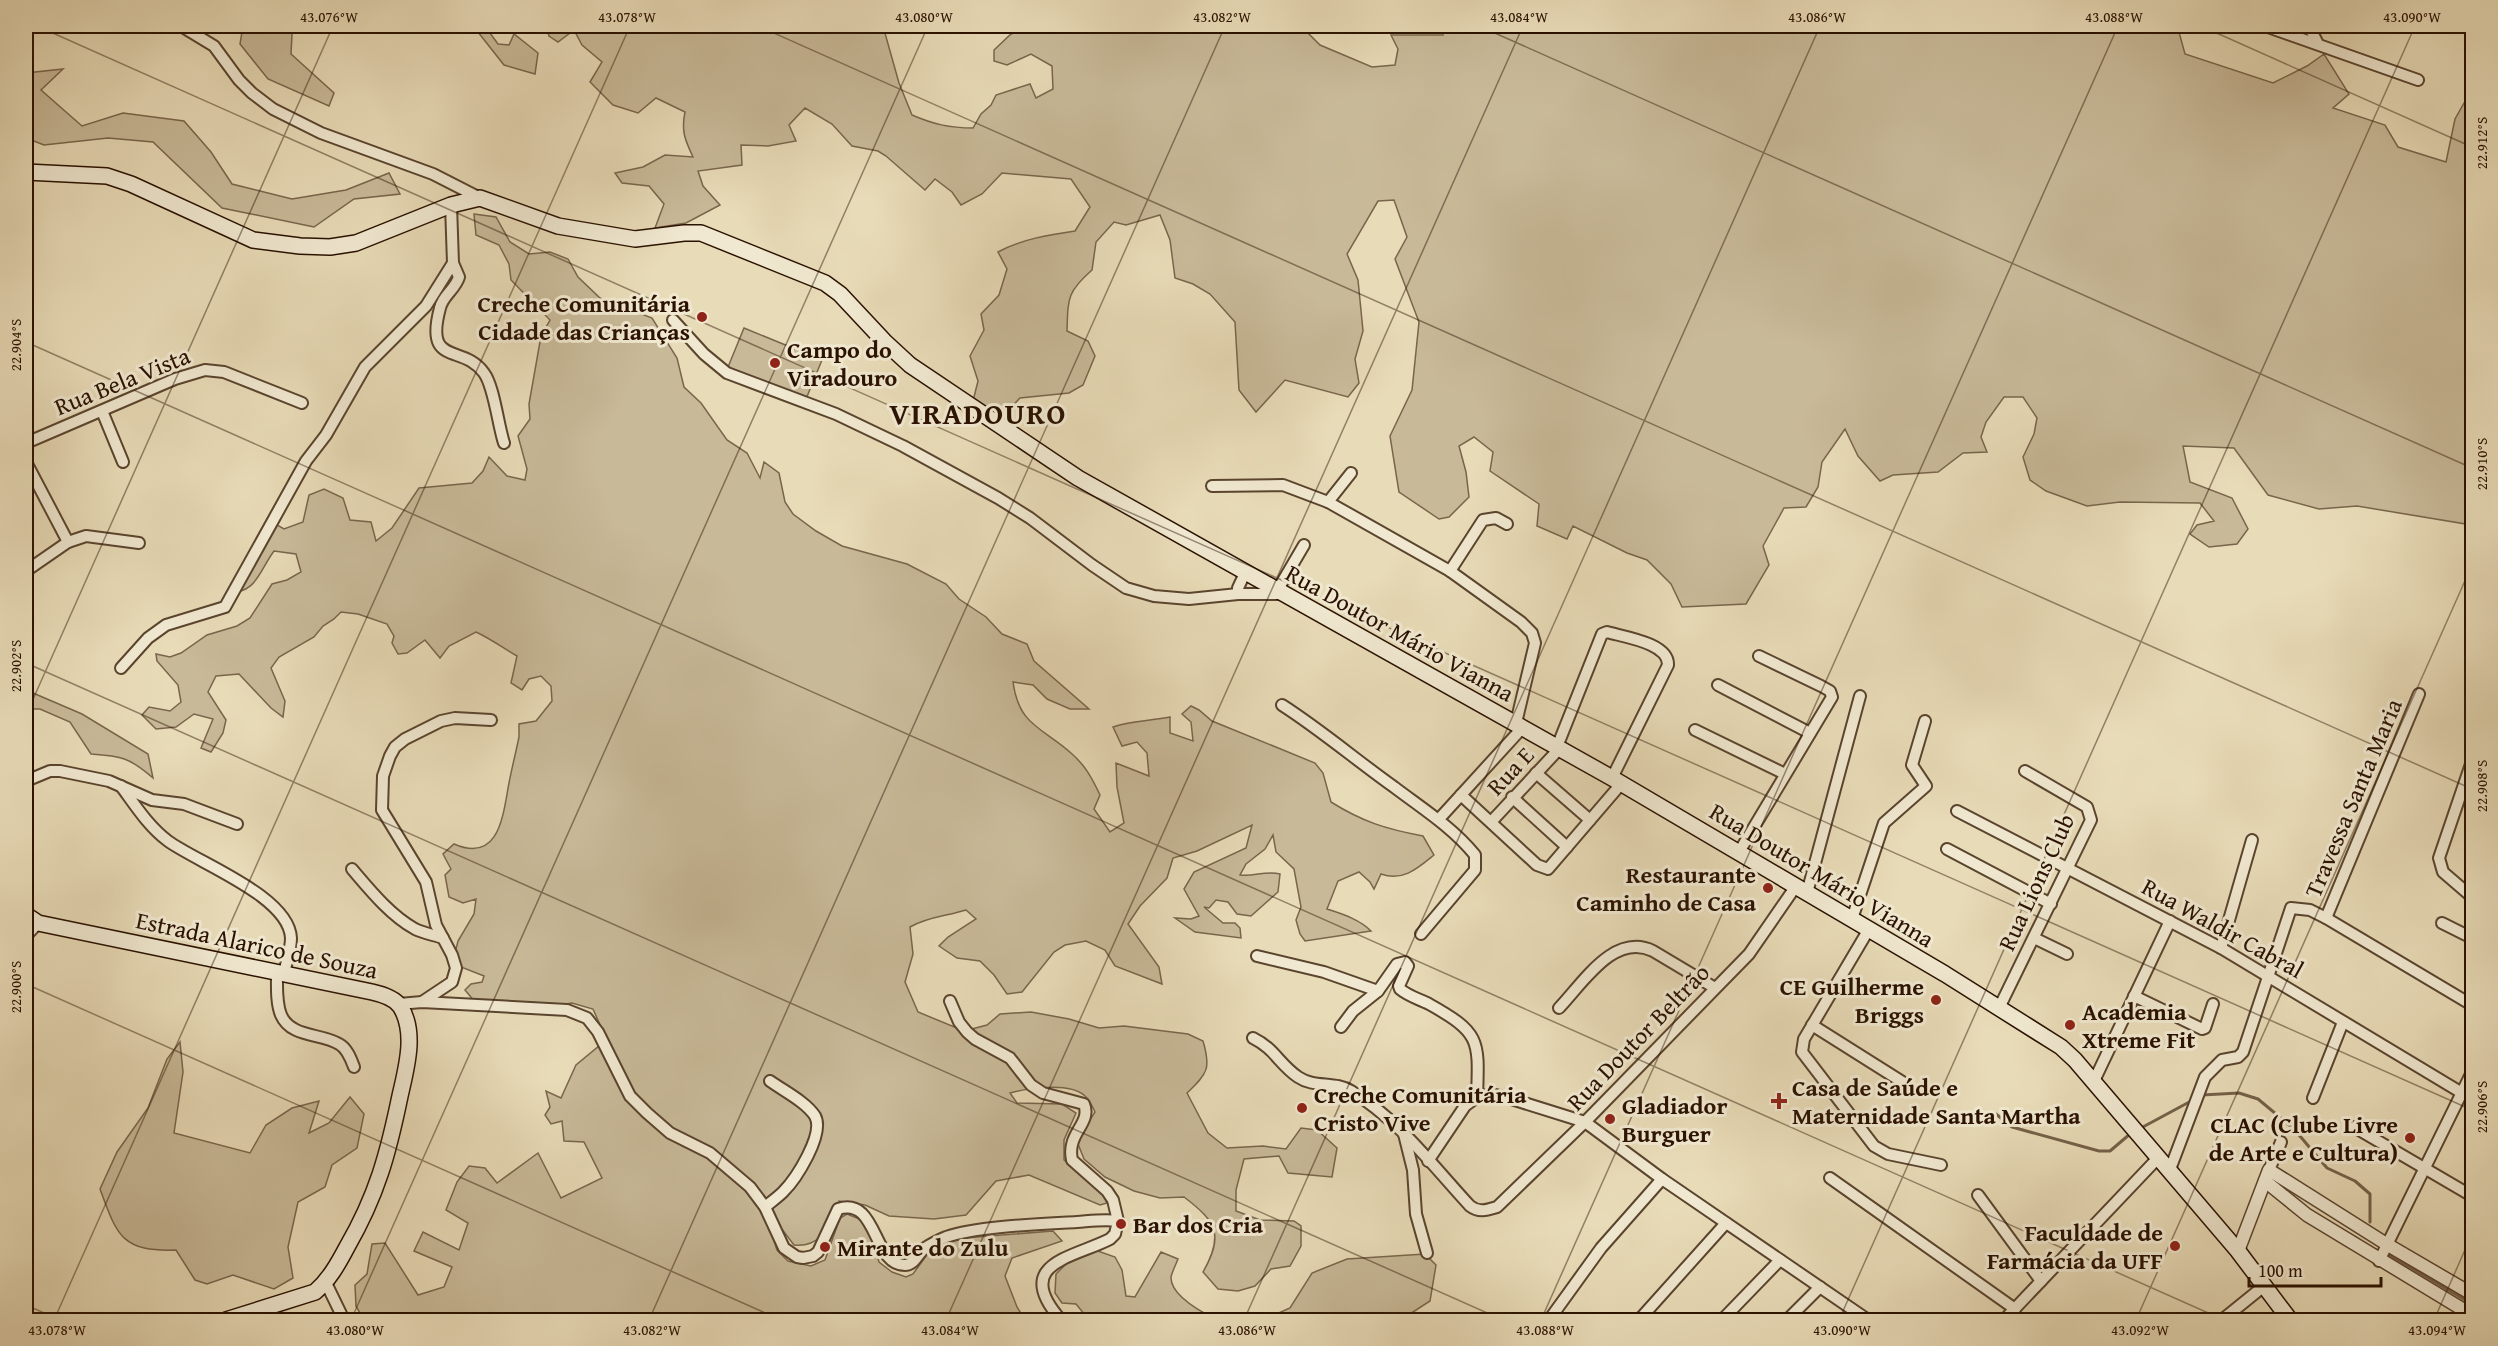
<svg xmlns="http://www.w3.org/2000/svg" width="2498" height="1346" viewBox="0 0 2498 1346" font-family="'Gentium Book Plus',serif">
	<rect width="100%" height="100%" fill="#e8dbb7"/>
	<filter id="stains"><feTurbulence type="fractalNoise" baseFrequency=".00333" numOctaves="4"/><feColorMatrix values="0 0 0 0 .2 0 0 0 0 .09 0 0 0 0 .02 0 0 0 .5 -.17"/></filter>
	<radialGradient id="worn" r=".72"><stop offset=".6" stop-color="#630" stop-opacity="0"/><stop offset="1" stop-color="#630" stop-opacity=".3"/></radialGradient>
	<g fill="#c8b998" stroke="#79654c" stroke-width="1.5">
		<path d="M243,26H297L292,34L291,54L334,93L329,106L268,79L240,44Z"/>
		<path d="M399,26H498L487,29L498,44L509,45L514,34L538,53L535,74L504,65L474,27Z"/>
		<path d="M546,26H883L899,83L912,115C933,124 949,128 973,128L981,114L991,105L996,95L1030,84L1036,98L1053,89L1052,66L1031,54L1007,65L994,61V50L1011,34L1032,26H1305L1304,29L1320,45L1372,67L1395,65L1398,49L1391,35H1443L1444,26H2161L2179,32L2185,54L2273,83L2307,66L2324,54L2349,94L2333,108L2385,125L2398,147L2446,162L2455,119L2472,89V525L2357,506L2319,509L2268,495L2234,448L2183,446L2190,482L2232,498L2248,529L2237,544L2209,547L2190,534L2197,525L2214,521L2200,503L2120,502L2087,506L2046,491L2030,480L2023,457L2034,434L2037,418L2023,397H2004L1986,422L1981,437L1987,452L1963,453L1938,472L1893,475L1880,481L1858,456L1845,429L1822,462L1818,487L1806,507L1784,508L1763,546L1769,565L1746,604L1682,607L1671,584L1647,560L1627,553L1573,526L1567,539L1537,526L1539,504L1490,471L1493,452L1474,437L1459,446L1466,472L1469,497L1449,517L1439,519L1399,492L1390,436L1412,390L1419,322L1395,259L1407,237L1394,200L1378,201L1347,254L1358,280L1363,331L1355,359L1359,383L1348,397L1285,380L1256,412L1239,390L1235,322L1210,294L1193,284L1175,278L1170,240L1160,215L1126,225L1114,222L1096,242L1092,270C1067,292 1068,298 1067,331L1088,341L1095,356L1083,385L1069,393L1020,398L998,421L972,405L978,381L970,356L984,330L981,314L999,295L1007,269L998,252C1022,239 1048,235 1075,231L1090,207L1071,179L1002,173L982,194L961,205L952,192L935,179L925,190L886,156L878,151L852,146L832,124L805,108L789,125L796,141L768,146L741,145L742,165L698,171L703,186L720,205L686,223L655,228L664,204L649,186L622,183L615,173L643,167L665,155L693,157C685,140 681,131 685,112L656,98L638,113L613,105L590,82L602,62L582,45L574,30L558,42L549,36Z"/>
		<path d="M63,69L41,90L82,126L123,113L184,121L211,152L232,184L292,199L346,190L389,173L400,194L354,199L314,227L222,208L153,142L108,138L44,145L26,138V73Z"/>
		<path d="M474,214L496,217L510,242L529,254L550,252L568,259L578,277L600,298L652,318L677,358L684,387L701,403L727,440L747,453L760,478L764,462L779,473L785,502L793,514L816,531L842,546L907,564L946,584L959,599L986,617L1002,634L1027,644L1034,661L1089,709H1070L1047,699L1033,685L1013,682C1019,726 1042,727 1071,753C1085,765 1092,778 1100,795L1094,809L1110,832L1124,823L1117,787L1116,763L1149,776L1147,753L1137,742L1122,746L1113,727C1132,720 1151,721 1170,717V733L1193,741L1191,722L1182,714L1191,706L1199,710L1212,721L1315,763L1323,773L1331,802C1363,822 1386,829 1423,836L1434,855C1418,868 1403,882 1381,874L1374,889L1370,882L1359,872L1338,881L1327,909C1342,914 1359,919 1371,931L1305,941L1300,934L1296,920L1301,907L1294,869L1276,852L1273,835L1265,849L1246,864L1240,875C1254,877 1266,870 1280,874L1278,892L1251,916L1237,914L1228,902L1216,900L1209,908L1204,907L1223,923H1235L1240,928L1241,938L1195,932L1175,918L1191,919L1199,916L1184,889L1194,872L1246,848L1252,825L1197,851L1173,858L1167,878L1140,906L1128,924L1159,967L1162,984L1115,966L1105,950L1086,941L1065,945L1054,952L1022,992L1007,994L994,975L980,961L957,958L939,946L948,937L976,919L966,910C947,916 927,917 910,927L913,954L905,982L918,1012L964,1031L987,1025L1000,1014L1031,1012L1069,1019L1099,1028L1124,1026L1188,1034L1203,1041C1211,1068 1208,1073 1187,1093L1208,1133L1227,1148L1263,1146L1286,1149L1301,1128L1317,1130L1337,1148L1332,1177L1288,1173L1279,1156L1244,1159L1236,1190V1211L1260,1220L1294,1221L1301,1226V1246L1290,1266L1271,1269L1255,1286L1238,1291L1218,1289L1203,1272C1224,1235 1217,1222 1184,1197L1160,1198L1134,1191L1105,1177L1084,1159L1078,1144L1083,1131L1095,1112C1093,1108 1090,1100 1085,1096C1070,1082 1028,1088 1010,1093L1017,1103L1062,1104L1076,1113L1064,1140V1160L1103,1193L1107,1203L1100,1205L1029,1175L996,1181L966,1215L934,1219L889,1216L865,1205L839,1201C828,1224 823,1248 794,1245L745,1181L671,1131L631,1095L593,1009L572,1003L553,1006L475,1002L465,990L471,984L482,982L484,976L461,967L455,953L458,941L474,914L476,899L463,903L449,897L445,875L451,869L443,854L454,844C500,864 503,814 509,783C512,767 516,752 519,737V724L536,721L552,701L551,686L541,676L529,679L522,690L511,683L517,656C503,648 491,639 476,632L449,646L440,658L425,640L407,653L398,654L392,643L394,636L387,624L358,614L341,612L334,619L323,626L314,637L279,657L271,668L285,701L283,717L271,708L239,674L216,676L208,692L226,720L223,733L211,752L201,748L213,719L194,714L176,727L156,729L142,715L149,707L170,711L181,702L178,685L157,661L156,654L170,657L181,653L207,635L237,626L250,618L272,584L287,580L301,572L296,554L274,551C258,573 257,593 227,593L248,577L246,559L272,522L284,529L303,522L309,495L324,489L343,498L350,520L371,522L376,541L392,528L419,488L472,483L483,471L489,457L507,476L525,480L527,469L518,436L530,419L529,404L541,336L550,320L511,280L509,264L499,245L476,235Z"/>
		<path d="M744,328L822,360L806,399L728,367Z"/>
		<path d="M26,690L82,714L148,754L153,778C130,758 122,756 91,754L70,722L40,709H26Z"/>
		<path d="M180,1042L183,1072L174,1133L250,1153L266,1125L292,1108L319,1101L309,1133L329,1123L350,1097L364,1114L357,1148L332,1165L325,1187L298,1202L288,1247L293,1278L274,1289L233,1275L207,1284L195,1280L176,1250C121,1252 117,1235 100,1189L117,1152L148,1108L167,1059Z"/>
		<path d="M599,1046L628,1097L668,1134L710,1154L763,1207L777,1250L788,1261L811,1266L825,1260L840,1218L847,1214L862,1220L869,1229L879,1262L892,1272L906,1277L913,1274L931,1249L950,1239L1053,1231L1062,1241L1012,1258L1005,1276L1017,1307L1025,1320H364L356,1306L355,1285L367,1274L372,1244L385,1243L418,1295L444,1287L452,1267L414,1251L423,1232L459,1250L468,1223L446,1210L457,1182L469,1166L485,1168L497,1183L538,1153L561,1198L602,1178L584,1142L564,1141L562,1121L551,1124L545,1115L550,1107L546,1091L561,1098L576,1065Z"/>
		<path d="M1095,1250L1115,1257L1122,1270L1126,1296L1135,1297L1161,1252L1178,1259C1176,1264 1172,1272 1171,1277C1170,1296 1203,1313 1217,1320H1089L1076,1304L1062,1303L1055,1293L1056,1274L1072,1258Z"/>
		<path d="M1425,1254L1436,1265L1430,1301L1410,1314L1386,1320H1263L1290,1308L1312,1273L1347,1259Z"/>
	</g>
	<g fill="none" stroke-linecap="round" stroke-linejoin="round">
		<g stroke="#756149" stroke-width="3">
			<path d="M2202,1095L2239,1093L2258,1099L2294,1129L2327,1168L2355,1181L2370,1194V1222"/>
			<path d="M1996,1114L2012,1127L2099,1151H2110L2130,1134"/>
			<path d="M2141,1128L2193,1100"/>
			<path d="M2388,1254L2472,1304"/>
		</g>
		<g stroke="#5a442e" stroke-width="14">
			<g id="minor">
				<path d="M181,26L214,46L239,80L252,93L273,109L321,133L433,174L480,198"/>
				<path d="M2265,26L2418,80"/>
				<path d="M2309,26L2317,42"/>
				<path d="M453,263L459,277C455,290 443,295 440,308C424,368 463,343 484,373C494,386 498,425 504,443"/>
				<path d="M673,320L704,354L727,373L836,414L903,446L998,498L1030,518L1092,565L1126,588L1154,596L1189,599L1238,594H1282"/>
				<path d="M102,411L123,462"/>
				<path d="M26,443L175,379L205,370L224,372L302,403"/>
				<path d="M26,462L68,542"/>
				<path d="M1212,486L1283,485L1328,502L1450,571L1521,622L1532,633L1535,643L1516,723"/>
				<path d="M1328,502L1351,473"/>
				<path d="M26,571L68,542L86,536L139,543"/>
				<path d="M1450,571L1483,520L1496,518L1507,524"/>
				<path d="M1277,591L1304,545"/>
				<path d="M1238,594V588L1245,573"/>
				<path d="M121,668L148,638L166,625L225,607L306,461L326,435L365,367L426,306L453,263L451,205"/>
				<path d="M1718,685L1810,733"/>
				<path d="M1282,705C1321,730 1356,760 1394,787C1423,809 1452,827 1475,855V870L1421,934"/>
				<path d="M1695,730L1785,774"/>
				<path d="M1557,747L1602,634L1607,632C1624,637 1669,643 1668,665L1612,778"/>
				<path d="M2472,761L2439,858L2443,872L2472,897"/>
				<path d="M1536,773L1590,820"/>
				<path d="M26,781L50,771H60L109,781L152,800L184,804L237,824"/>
				<path d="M121,786C135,805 148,826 168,841C198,863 289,896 291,938C291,950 286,963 284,974"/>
				<path d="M1461,795L1537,865L1548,869L1621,784"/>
				<path d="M1512,797L1567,847"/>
				<path d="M1957,811L2221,948L2472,1099"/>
				<path d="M1439,819L1523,727"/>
				<path d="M1491,822L1560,748"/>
				<path d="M1947,849L2051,904"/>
				<path d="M1739,852L1832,697L1830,691L1821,686L1759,656"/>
				<path d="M352,869C370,890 390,915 415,929C423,933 434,935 443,938"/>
				<path d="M1807,893L1860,696"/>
				<path d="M2326,918L2419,694"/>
				<path d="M1852,919L1884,823L1926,786L1912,765L1925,721"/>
				<path d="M2442,923L2472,938"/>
				<path d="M1869,929L1804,1039L1802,1052L1874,1146L1888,1154L1941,1165"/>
				<path d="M26,936L38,923"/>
				<path d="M2034,938L2067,954"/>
				<path d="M2221,948L2252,840"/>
				<path d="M1257,956L1324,972L1378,991L1397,964L1405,962L1408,966L1399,986L1400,989C1408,996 1419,999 1429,1004C1481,1033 1479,1040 1477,1097"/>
				<path d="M277,973C277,986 276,1003 281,1015C291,1038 321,1033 339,1044C347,1048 351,1059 354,1067"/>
				<path d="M2134,996L2202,1029L2205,1028L2213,1004"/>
				<path d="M950,1001L959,1022L967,1032L975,1039L1010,1058L1031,1085L1043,1093L1084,1104C1092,1124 1066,1133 1072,1160L1107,1191L1113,1200L1118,1221"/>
				<path d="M422,1002L452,982L456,968L452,955L436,925L426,882L382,810L383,776L390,756L395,747L405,739L441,721L455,718L491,720"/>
				<path d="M399,1004L422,1002L567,1010L587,1018L598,1032L630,1096L647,1113L670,1133L710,1153L750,1187L765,1207L784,1248L797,1257L803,1258L813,1256L818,1252L838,1209C878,1196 872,1265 905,1265C915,1265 918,1253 925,1248C931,1244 939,1240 946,1237C978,1226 1042,1224 1077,1222C1091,1221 1105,1219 1118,1221L1115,1234L1110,1239C1073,1258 1011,1263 1061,1320"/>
				<path d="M1559,1008C1583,983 1614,932 1653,951L1715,988"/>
				<path d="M1999,1008L2091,820L2087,807L2025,771"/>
				<path d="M1812,1025L1904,1083"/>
				<path d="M1341,1027L1353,1011L1378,991"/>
				<path d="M1253,1038C1275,1049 1279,1064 1298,1077C1314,1088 1335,1081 1351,1091C1398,1119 1433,1166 1470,1206C1479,1213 1487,1210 1497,1207L1585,1122L1749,954L1796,886"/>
				<path d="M2094,1081L2170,921"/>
				<path d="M2313,1098L2343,1022"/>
				<path d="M2354,1127L2472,1196"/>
				<path d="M1404,1134L1413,1170L1416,1214L1427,1253"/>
				<path d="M1428,1161L1465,1106L1477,1097L1491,1094L1505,1097L1585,1122L1662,1179L1868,1320"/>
				<path d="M2269,1170L2281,1142"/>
				<path d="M2169,1172L2205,1077L2222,1060L2238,1057L2243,1052L2291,908L2310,910L2326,918L2472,1005"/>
				<path d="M1830,1178L2015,1309"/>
				<path d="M1978,1195L2041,1281"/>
				<path d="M765,1207C771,1202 778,1197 783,1192C796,1179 825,1134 815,1116C806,1102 784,1091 770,1081"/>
				<path d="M2379,1261L2472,1072"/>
				<path d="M326,1283L344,1320"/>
				<path d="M1549,1320L1601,1248L1662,1179"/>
				<path d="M1639,1320L1726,1223"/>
				<path d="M1722,1320L1780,1260"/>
				<path d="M1787,1320L1820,1287"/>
				<path d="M2004,1320L2157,1159"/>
				<path d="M2222,1320L2264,1286"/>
			</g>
		</g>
		<g stroke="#5a442e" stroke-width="15">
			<g id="tertiary">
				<path d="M2265,1181L2307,1215L2472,1315"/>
				<path d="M2238,1251L2269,1170L2388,1245L2472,1294"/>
			</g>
		</g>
		<g stroke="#2a1100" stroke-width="18">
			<g id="secondary">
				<path d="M26,172L107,176L131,184L253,240L300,246L330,247L356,243L451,205L480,198L558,226L635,239L684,233H701L825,283L840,294L884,341L910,365L1078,478L1612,778L1945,974L2061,1047L2075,1060L2238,1251L2290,1320"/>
				<path d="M26,915L38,923L372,992C381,994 394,998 400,1006C417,1032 406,1069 400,1096C388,1154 377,1195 347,1247C338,1264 329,1280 315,1292L226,1320"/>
			</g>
		</g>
		<use href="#minor" stroke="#f0e8d0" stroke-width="10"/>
		<use href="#tertiary" stroke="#f0e8d0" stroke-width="12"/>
		<use href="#secondary" stroke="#f0e8d0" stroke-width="15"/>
	</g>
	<path fill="none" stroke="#2a1100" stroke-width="1.5" stroke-opacity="0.45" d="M37,26L2472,1110M758,26L2472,789M1479,26L2472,468M2201,26L2472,147M26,47L35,26M26,342L2224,1320M26,663L1503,1320M26,715L333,26M26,984L781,1320M26,1305L60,1320M54,1320L630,26M351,1320L928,26M649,1320L1225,26M946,1320L1523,26M1244,1320L1820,26M1541,1320L2118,26M1839,1320L2415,26M2136,1320L2472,565M2434,1320L2472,1234"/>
	<g fill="#8f2418" stroke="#f0e8d0" stroke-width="2">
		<circle cx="702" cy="317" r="6"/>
		<circle cx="775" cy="363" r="6"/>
		<circle cx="1768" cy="888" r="6"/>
		<circle cx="1936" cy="1000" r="6"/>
		<circle cx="2070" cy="1025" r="6"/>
		<path d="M1776 1092h6v6h6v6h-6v6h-6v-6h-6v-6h6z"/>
		<circle cx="1302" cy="1108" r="6"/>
		<circle cx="1610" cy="1119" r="6"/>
		<circle cx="2410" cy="1138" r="6"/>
		<circle cx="1121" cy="1224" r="6"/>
		<circle cx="2175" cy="1246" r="6"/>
		<circle cx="825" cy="1247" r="6"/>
	</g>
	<g text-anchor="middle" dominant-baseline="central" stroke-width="6" stroke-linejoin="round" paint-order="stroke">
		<g font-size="24" font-weight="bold" fill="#2a1100" stroke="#f0e8d0" text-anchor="start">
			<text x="690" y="303" text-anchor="end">Creche Comunitária<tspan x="690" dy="28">Cidade das Crianças</tspan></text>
			<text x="787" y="349">Campo do<tspan x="787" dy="28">Viradouro</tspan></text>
			<text x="1756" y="874" text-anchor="end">Restaurante<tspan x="1756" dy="28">Caminho de Casa</tspan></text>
			<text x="1924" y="986" text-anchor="end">CE Guilherme<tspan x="1924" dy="28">Briggs</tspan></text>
			<text x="2082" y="1011">Academia<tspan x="2082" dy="28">Xtreme Fit</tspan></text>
			<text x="1792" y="1087">Casa de Saúde e<tspan x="1792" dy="28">Maternidade Santa Martha</tspan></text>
			<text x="1314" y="1094">Creche Comunitária<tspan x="1314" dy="28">Cristo Vive</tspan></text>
			<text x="1622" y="1105">Gladiador<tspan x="1622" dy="28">Burguer</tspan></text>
			<text x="2398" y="1124" text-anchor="end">CLAC (Clube Livre<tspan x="2398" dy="28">de Arte e Cultura)</tspan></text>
			<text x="1133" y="1224">Bar dos Cria</text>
			<text x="2163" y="1232" text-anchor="end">Faculdade de<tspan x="2163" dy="28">Farmácia da UFF</tspan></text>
			<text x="837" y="1247">Mirante do Zulu</text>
		</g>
		<g font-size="24" fill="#2a1100" stroke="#f0e8d0">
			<text transform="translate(122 381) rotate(-22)">Rua Bela Vista</text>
			<text transform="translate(1400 633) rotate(29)">Rua Doutor Mário Vianna</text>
			<text transform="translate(1510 771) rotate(-47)">Rua E</text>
			<text transform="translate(2353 798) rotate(-67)">Travessa Santa Maria</text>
			<text transform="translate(1822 875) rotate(31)">Rua Doutor Mário Vianna</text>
			<text transform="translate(2036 882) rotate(-65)">Rua Lions Club</text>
			<text transform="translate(2223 928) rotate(29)">Rua Waldir Cabral</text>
			<text transform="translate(257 945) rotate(12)">Estrada Alarico de Souza</text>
			<text transform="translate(1638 1037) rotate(-46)">Rua Doutor Beltrão</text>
		</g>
		<g font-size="30" font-weight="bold" letter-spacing="1.5" fill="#2a1100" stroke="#f0e8d0">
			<text x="978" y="413">VIRADOURO</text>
		</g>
	</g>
	<rect width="2498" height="1346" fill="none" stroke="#e8dbb7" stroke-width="66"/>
	<path d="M2249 1277v9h132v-9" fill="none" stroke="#2a1100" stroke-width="3"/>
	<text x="2258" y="1277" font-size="18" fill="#2a1100" stroke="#f0e8d0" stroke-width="4.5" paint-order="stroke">100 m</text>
	<rect x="33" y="33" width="2432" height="1280" fill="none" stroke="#2a1100" stroke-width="2"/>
	<g font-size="15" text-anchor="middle" fill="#2a1100">
		<text x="329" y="22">43.076°W</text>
		<text x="627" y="22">43.078°W</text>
		<text x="924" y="22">43.080°W</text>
		<text x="1222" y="22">43.082°W</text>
		<text x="1519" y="22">43.084°W</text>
		<text x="1817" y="22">43.086°W</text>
		<text x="2114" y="22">43.088°W</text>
		<text x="2412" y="22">43.090°W</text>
		<text transform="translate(2482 143) rotate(-90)" y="5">22.912°S</text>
		<text transform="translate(16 345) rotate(-90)" y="5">22.904°S</text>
		<text transform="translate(2482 464) rotate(-90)" y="5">22.910°S</text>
		<text transform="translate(16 666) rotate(-90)" y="5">22.902°S</text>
		<text transform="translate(2482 786) rotate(-90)" y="5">22.908°S</text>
		<text transform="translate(16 987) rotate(-90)" y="5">22.900°S</text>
		<text transform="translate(2482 1107) rotate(-90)" y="5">22.906°S</text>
		<text x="57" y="1335">43.078°W</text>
		<text x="355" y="1335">43.080°W</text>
		<text x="652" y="1335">43.082°W</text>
		<text x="950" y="1335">43.084°W</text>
		<text x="1247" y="1335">43.086°W</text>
		<text x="1545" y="1335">43.088°W</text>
		<text x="1842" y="1335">43.090°W</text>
		<text x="2140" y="1335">43.092°W</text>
		<text x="2437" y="1335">43.094°W</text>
	</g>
	<rect width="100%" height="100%" filter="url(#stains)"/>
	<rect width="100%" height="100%" fill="url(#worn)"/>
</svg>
